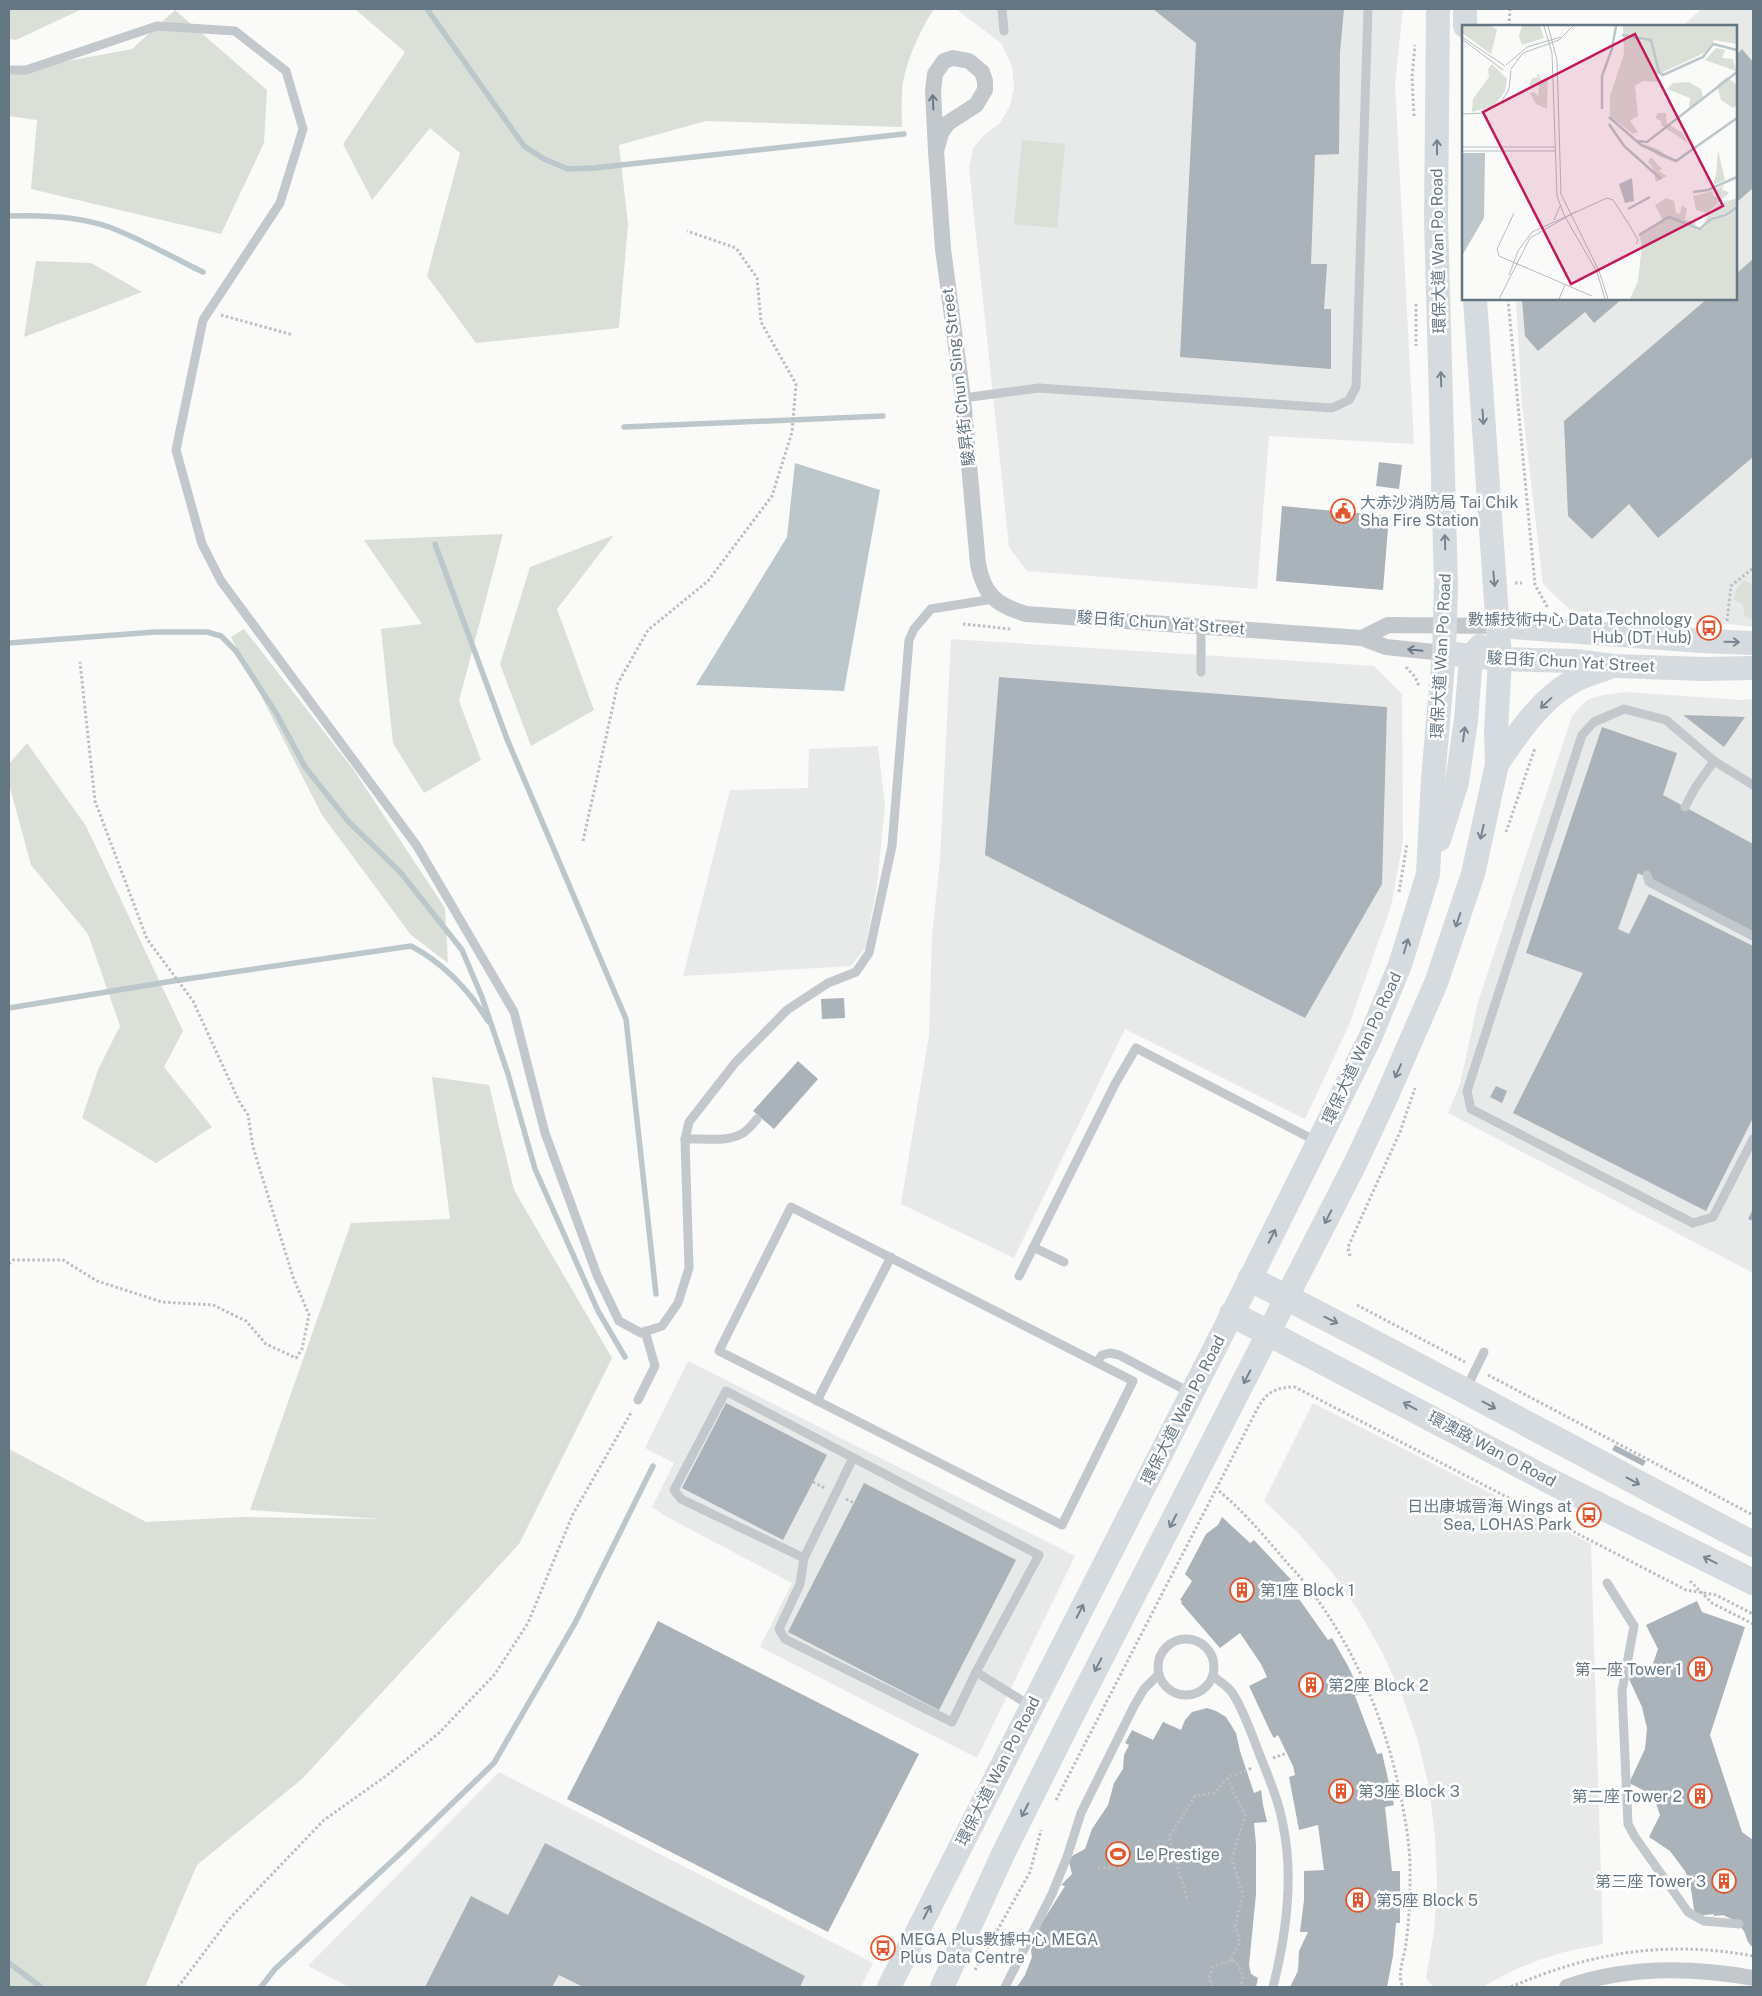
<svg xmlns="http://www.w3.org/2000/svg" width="1762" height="1996" viewBox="0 0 1762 1996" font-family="'Public Sans','Noto Sans TC',sans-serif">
	<rect width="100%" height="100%" fill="#fafaf8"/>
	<g fill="#e8e9e9">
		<path d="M956,9H1403L1395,85L1414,444L1269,436L1257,589L1027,571L1009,547L969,168L973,148L984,135L1000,123L1010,106L1014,87L1012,66L1001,43Z"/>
		<path d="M1702,9H1753V627L1694,619L1571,611L1543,584L1522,405L1516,299H1736V26H1682Z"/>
		<path d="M951,639L1374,666L1402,694L1403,842L1391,906L1349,1025L1305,1119L1125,1029L1014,1258L901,1204L929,1035L932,936L940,859Z"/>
		<path d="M1626,692L1741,700L1753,699V1273L1448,1113L1460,1084L1478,1002L1572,716L1587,700L1603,695Z"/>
		<path d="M878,746L885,805L877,885L865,948L851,966L683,976L730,790L808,788L809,749Z"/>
		<path d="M688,1361L1075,1556L977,1758L760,1647L792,1583L667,1517L652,1507L674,1463L645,1448Z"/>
		<path d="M1313,1403L1591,1544L1603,1944L1564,1952L1539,1960L1512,1971L1482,1987H1433L1426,1978L1434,1931L1437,1883L1435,1835L1429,1788L1418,1741L1402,1695L1382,1652L1358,1610L1330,1570L1299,1534L1264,1501Z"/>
		<path d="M499,1772L873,1963L861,1987H349L308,1966Z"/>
	</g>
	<g fill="#dadfd7">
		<path d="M9,9H82L16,40L9,39Z"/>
		<path d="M355,9H934C920,30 903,67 902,92C901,104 902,116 902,127L706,121L619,145L628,224L619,328L476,343L427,276L460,153L430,128L372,200L343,144L405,52Z"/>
		<path d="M175,10L267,90L264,143L221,234L31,189L37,120L9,116V72L132,49Z"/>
		<path d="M1022,140L1065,144L1057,228L1014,224Z"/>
		<path d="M36,261L91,263L142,292L24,337Z"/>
		<path d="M503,534L459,701L481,760L424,793L393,743L381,629L422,624L364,540Z"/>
		<path d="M614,535L557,609L594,710L531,746L500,664L530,567Z"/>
		<path d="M1743,581L1753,584V619H1749L1744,614L1743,604L1734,600L1736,590Z"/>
		<path d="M244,629L353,769L445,908L448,963L411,935L322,815L231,637Z"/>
		<path d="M27,743L86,826L183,1031L164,1067L212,1127L156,1163L82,1118L98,1070L120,1026L88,934L31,865L9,784V764Z"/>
		<path d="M432,1077L489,1085L514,1190L612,1358L519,1544L302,1779L197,1865L145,1987H9V1449L146,1522L242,1517L382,1519L250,1510L351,1223L450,1219Z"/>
	</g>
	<path fill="#bbc7cb" d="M795,463L880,490L844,691L696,685L787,537Z"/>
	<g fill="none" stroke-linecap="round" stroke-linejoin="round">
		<g stroke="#bbc7cb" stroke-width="5.5">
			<path d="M427,9L524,146L544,159L568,169L594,168L904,134"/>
			<path d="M9,216C41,215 78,216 109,227C141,239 172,257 203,272"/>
			<path d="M624,427L883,416"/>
			<path d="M435,544L507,739L626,1019L656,1294"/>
			<path d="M9,643L155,632H207L221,636L236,651L276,713L305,767L348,821L401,873L462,950L482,997L508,1074L535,1169L598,1311L625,1357"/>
			<path d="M9,1008L173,981L411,946C443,963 469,990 488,1021"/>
			<path d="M9,1963L41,1987"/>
			<path d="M261,1987L275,1969L403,1851L494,1763L575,1623L653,1466"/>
		</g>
	</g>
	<g fill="#aab3b9">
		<path d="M1153,9H1344L1340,52L1339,154L1315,155L1311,264H1327L1324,309H1331V369L1180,357L1196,43Z"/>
		<path d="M1742,49L1753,62V188L1736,203V55Z"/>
		<path d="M1753,259V457L1658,538L1629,504L1592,539L1568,516L1564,421L1707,299H1736V274Z"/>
		<path d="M1522,299H1622L1594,323L1585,312L1538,351L1525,336Z"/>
		<path d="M1379,462L1402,465L1399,489L1376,486Z"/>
		<path d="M1282,506L1389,516L1383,590L1276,581Z"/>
		<path d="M999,677L1387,707L1382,884L1305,1018L985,855Z"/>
		<path d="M1683,715L1745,717L1724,747Z"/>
		<path d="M1602,727L1677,753L1663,795L1753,844V932L1638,873L1618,929L1629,934L1649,894L1753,946V1118L1706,1211L1513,1113L1583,973L1526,953Z"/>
		<path d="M844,998L845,1018L822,1019L821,999Z"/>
		<path d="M798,1061L818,1079L774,1129L753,1111Z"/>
		<path d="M1496,1086L1507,1091L1502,1103L1490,1097Z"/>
		<path d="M1753,1209V1221L1748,1219Z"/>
		<path d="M726,1403L827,1455L783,1540L682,1488Z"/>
		<path d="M1615,1445L1646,1461L1643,1466L1612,1450Z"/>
		<path d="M864,1483L1016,1560L939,1710L788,1632Z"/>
		<path d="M1222,1517L1250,1543L1254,1540L1296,1585L1292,1589L1328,1640L1332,1638L1348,1666L1361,1693L1355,1696L1377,1754L1382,1753L1394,1805L1385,1807L1392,1871H1400V1923H1396L1393,1956L1387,1987H1290L1298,1971L1299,1951L1308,1932H1300L1304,1900V1871L1324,1870L1318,1825L1299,1830L1289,1777L1295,1775L1293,1766L1278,1735L1274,1738L1272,1735L1249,1686L1267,1677L1261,1664L1240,1633L1220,1648L1181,1603L1182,1601L1180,1600L1192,1581L1185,1574L1206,1534L1218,1525Z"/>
		<path d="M1697,1601L1702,1612L1745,1627L1710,1735L1742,1832L1753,1840V1948L1748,1942L1744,1931L1734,1920L1723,1915L1714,1916V1914L1695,1916L1690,1882L1685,1871L1670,1851L1649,1837L1660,1815L1653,1795L1629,1783L1645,1749L1647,1728L1642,1707L1629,1679L1651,1669L1658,1649L1646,1625Z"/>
		<path d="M658,1621L919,1754L828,1932L567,1799Z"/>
		<path d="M1207,1708L1216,1711L1226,1717L1236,1733L1240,1751L1254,1793L1261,1790L1263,1805L1267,1822L1254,1823L1256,1844V1894L1249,1965L1251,1974L1258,1978L1256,1987H1017L1025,1975L1032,1957L1031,1951L1038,1929L1065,1886L1061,1885L1072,1874L1069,1862L1072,1856L1085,1849L1092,1829L1108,1805L1114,1783L1123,1769L1124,1755L1129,1745L1125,1743L1132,1730L1153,1740L1163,1722L1181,1730L1185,1720L1192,1712Z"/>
		<path d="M545,1843L805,1976L800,1987H583L559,1975L552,1987H425L471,1896L508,1915Z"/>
	</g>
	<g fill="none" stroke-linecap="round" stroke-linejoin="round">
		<g stroke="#bbbfc2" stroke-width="3" stroke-dasharray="2.5 2.5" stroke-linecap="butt">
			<path d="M1509,26L1510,9"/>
			<path d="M1414,116L1412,77L1415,45"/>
			<path d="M1508,299L1535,585L1548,608"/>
			<path d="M1416,304V346"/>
			<path d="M221,315L293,335"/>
			<path d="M1515,583H1522"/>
			<path d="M1727,621L1731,586L1753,568"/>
			<path d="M963,624L1011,629"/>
			<path d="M1406,667L1415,677L1419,686"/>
			<path d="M1506,832L1535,748"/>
			<path d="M583,841L618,683L648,630L708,581L772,496L792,432L796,384L761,322L757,278L736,248L687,231"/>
			<path d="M1399,892L1407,844"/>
			<path d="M1350,1256L1348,1247L1400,1132L1415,1088"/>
			<path d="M9,1264L13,1260H63L97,1281L162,1302L213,1305L246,1321L266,1344L296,1358L302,1349L309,1315L293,1277L253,1147L248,1115L239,1101L193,1001L147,939L95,801L80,662"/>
			<path d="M1357,1305L1465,1362"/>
			<path d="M1488,1375L1753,1515"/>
			<path d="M813,1482L825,1488"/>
			<path d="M1219,1491C1241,1509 1259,1530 1277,1551C1286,1562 1296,1572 1305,1583C1352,1643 1383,1714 1399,1788C1405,1817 1411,1848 1410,1878C1410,1900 1409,1922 1406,1943C1405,1957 1396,1974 1403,1987"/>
			<path d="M846,1499L854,1503"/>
			<path d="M1690,1581L1712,1603L1753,1624"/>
			<path d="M1273,1758L1287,1753"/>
			<path d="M1227,1778L1245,1815L1232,1859L1243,1895L1235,1925L1240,1942L1231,1959"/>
			<path d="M1056,1800L1250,1423C1262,1400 1266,1387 1295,1387L1686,1590L1716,1595L1753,1614"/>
			<path d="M1098,1868H1120"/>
			<path d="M1187,1898L1169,1837L1195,1796L1215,1793L1227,1778L1252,1768"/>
			<path d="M975,1970L1030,1872L1041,1830"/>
			<path d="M1241,1986L1249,1987"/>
			<path d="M178,1987L230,1918L324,1820L386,1776L439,1733L495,1674L528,1623L573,1514L632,1411"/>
			<path d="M1213,1987L1209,1978L1213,1967L1224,1962L1229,1963L1231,1959C1241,1966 1246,1976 1240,1987"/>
			<path d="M1511,1987C1591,1952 1667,1940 1753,1956"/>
		</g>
		<g stroke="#c3c8cc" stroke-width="9">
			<path d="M1002,9L1004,31"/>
			<path d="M9,70H26L157,26L235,31L286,71L303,129L280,203L203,320L176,450L202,544L221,581L417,846L514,1012L545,1133L597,1275L619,1321L641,1333L662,1326L678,1303L689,1268L685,1139L689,1122L735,1063L787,1010L828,983L856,972L869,953L892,846L909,640L914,629L931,609L993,599"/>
			<path d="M963,398L1039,388L1332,408L1349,400L1356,387L1368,9"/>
			<path d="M1201,626V672"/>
			<path d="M1753,785L1714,761L1666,720L1624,709L1594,722L1582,735L1467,1091L1471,1109L1693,1223L1713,1217L1753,1139"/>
			<path d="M1685,807L1695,788L1714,761"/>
			<path d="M1647,875L1649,882L1753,936"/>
			<path d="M685,1139C703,1138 727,1143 743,1133C748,1130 753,1124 757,1119"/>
			<path d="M791,1207L1133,1381L1062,1525L719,1351Z"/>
			<path d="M1033,1247L1064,1262"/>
			<path d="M1019,1276L1115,1084L1136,1048L1318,1142"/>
			<path d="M1097,1362L1102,1355L1110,1353L1119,1355L1191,1393"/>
			<path d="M1466,1389L1484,1352"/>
			<path d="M638,1400L655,1366L645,1331"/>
			<path d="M817,1401L891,1257"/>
			<path d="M804,1558L800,1584L779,1629L785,1639L952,1722L976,1672L1039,1555L726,1391L674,1490L681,1499L804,1558L853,1458"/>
			<path d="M1607,1583L1634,1626L1622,1691L1628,1824L1635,1837L1688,1912L1704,1921L1739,1924"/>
			<circle cx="1186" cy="1667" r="28"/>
			<path d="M976,1672L1031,1706"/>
			<path d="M1213,1676C1219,1681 1226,1685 1231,1691C1242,1706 1252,1735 1259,1753C1268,1776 1279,1801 1283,1825C1294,1878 1286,1936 1273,1987"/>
			<path d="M1005,1987L1052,1894L1067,1857L1081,1813L1134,1706L1144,1689L1159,1674"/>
		</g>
		<g stroke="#c3c8cc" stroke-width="16">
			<path d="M936,151L941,133L948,123L976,105L985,90V81L982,72L969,61L953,58L944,61L935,74L933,91L936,151L943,249L963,398L978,564C984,595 996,605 1026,614L1362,638L1386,647L1444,653"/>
			<path d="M1362,638L1388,625L1498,626"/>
			<path d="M1567,1987C1627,1966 1692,1967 1753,1978"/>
		</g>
		<g stroke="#d6dbdf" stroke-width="24">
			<path d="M1465,26V9"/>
			<path d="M1498,626L1702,641L1753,643"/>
			<path d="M1444,653L1500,659L1575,661L1614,666L1704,669L1753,668"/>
			<path d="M1497,764C1517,735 1539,701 1570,683C1582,676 1597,672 1610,667"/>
			<path d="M1439,840L1457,782L1466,720L1471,657L1480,646"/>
			<path d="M889,1987L1250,1279L1370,1038L1400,965L1428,874L1433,779L1444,653L1446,585L1436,220L1438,9"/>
			<path d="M942,1987L1004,1852L1069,1722L1355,1164L1385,1100L1436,983L1473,874L1497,764L1496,731L1500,659L1475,299"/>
		</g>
		<g stroke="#d6dbdf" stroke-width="26">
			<path d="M1250,1279C1419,1364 1585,1456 1753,1544"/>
			<path d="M1232,1314L1550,1481L1753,1582"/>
		</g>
	</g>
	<defs><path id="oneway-shaft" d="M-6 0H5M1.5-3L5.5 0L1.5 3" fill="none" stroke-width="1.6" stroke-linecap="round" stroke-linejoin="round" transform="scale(1.25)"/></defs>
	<g stroke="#6a7a87">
		<use href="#oneway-shaft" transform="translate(933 102) rotate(-93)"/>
		<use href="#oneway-shaft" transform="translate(1415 650) rotate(-174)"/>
	</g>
	<g stroke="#768591">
		<use href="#oneway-shaft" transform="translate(1437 147) rotate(-90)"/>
		<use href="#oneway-shaft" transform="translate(1441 379) rotate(-92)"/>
		<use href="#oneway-shaft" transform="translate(1483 417) rotate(86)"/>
		<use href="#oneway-shaft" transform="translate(1445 542) rotate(-92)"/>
		<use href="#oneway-shaft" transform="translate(1494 579) rotate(85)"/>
		<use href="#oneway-shaft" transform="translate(1732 642) rotate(1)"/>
		<use href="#oneway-shaft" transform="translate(1546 703) rotate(137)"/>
		<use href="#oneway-shaft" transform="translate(1464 734) rotate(-82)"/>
		<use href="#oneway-shaft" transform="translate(1482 832) rotate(103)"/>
		<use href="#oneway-shaft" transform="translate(1458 920) rotate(109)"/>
		<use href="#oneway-shaft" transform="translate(1406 946) rotate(-73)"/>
		<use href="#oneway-shaft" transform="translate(1398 1071) rotate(114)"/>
		<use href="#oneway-shaft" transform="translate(1328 1217) rotate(117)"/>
		<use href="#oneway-shaft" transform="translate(1272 1236) rotate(-63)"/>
		<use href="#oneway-shaft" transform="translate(1331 1320) rotate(26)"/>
		<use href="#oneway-shaft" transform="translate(1247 1377) rotate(117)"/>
		<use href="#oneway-shaft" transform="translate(1489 1405) rotate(28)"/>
		<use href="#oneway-shaft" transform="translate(1410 1406) rotate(-152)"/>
		<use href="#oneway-shaft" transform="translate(1633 1481) rotate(28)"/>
		<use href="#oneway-shaft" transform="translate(1173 1521) rotate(117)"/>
		<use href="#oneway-shaft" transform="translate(1710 1560) rotate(-153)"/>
		<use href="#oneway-shaft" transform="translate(1080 1611) rotate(-63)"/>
		<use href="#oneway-shaft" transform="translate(1098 1665) rotate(117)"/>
		<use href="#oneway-shaft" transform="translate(1025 1810) rotate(117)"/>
		<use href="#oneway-shaft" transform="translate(927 1912) rotate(-63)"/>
	</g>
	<defs>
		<g id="civic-ring" transform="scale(1.25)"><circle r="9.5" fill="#fff" stroke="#e4572e" stroke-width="1.5"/><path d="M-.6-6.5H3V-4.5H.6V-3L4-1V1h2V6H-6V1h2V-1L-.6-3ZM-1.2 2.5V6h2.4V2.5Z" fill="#e4572e"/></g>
		<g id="bus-ring" transform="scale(1.25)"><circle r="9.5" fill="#fff" stroke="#e4572e" stroke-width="1.5"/><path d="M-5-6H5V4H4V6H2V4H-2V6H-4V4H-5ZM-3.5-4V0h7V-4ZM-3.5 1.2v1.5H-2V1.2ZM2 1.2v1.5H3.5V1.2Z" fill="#e4572e"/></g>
		<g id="building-ring" transform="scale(1.25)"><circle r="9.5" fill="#fff" stroke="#e4572e" stroke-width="1.5"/><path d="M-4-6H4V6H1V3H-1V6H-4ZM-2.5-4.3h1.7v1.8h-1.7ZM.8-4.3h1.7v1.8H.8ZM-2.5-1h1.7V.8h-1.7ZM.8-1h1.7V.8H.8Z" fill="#e4572e"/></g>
		<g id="stadium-ring" transform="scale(1.25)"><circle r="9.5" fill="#fff" stroke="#e4572e" stroke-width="1.5"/><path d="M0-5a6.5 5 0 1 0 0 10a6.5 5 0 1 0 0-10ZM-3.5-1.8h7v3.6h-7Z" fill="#e4572e"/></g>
	</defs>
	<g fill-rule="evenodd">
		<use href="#civic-ring" x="1343" y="511"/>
		<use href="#bus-ring" x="1709" y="628"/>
		<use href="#bus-ring" x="1589" y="1515"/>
		<use href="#building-ring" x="1242" y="1590"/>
		<use href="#building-ring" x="1700" y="1669"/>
		<use href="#building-ring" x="1311" y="1685"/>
		<use href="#building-ring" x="1341" y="1791"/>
		<use href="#building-ring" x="1700" y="1796"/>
		<use href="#stadium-ring" x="1118" y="1854"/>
		<use href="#building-ring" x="1724" y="1881"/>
		<use href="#building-ring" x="1358" y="1900"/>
		<use href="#bus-ring" x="883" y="1948"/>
	</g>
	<g text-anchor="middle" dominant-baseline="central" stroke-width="5" stroke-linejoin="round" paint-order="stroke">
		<g font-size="16" fill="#657683" stroke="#fff">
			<text transform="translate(1438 251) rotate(-91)">環保大道 Wan Po Road</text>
			<text transform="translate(958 377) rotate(-97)">駿昇街 Chun Sing Street</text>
			<text transform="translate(1161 623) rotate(4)">駿日街 Chun Yat Street</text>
			<text transform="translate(1441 656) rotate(-87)">環保大道 Wan Po Road</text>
			<text transform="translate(1571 662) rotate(3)">駿日街 Chun Yat Street</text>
			<text transform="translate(1362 1048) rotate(-65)">環保大道 Wan Po Road</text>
			<text transform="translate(1183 1410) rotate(-63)">環保大道 Wan Po Road</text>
			<text transform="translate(1492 1449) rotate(28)">環澳路 Wan O Road</text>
			<text transform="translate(998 1771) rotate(-63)">環保大道 Wan Po Road</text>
		</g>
		<g font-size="16" fill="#657683" stroke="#fff" text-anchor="start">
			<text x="1360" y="502">大赤沙消防局 Tai Chik<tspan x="1360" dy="18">Sha Fire Station</tspan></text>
			<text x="1692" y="619" text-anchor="end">數據技術中心 Data Technology<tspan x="1692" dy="18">Hub (DT Hub)</tspan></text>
			<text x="1572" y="1506" text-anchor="end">日出康城晉海 Wings at<tspan x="1572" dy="18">Sea, LOHAS Park</tspan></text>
			<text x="1260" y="1590">第1座 Block 1</text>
			<text x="1682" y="1669" text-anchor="end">第一座 Tower 1</text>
			<text x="1328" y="1685">第2座 Block 2</text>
			<text x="1358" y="1791">第3座 Block 3</text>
			<text x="1682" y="1796" text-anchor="end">第二座 Tower 2</text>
			<text x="1136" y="1854">Le Prestige</text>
			<text x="1706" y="1881" text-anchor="end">第三座 Tower 3</text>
			<text x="1376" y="1900">第5座 Block 5</text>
			<text x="900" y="1939">MEGA Plus數據中心 MEGA<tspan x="900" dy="18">Plus Data Centre</tspan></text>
		</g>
	</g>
	<g transform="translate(1462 25)">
		<rect width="275" height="275" fill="#fafaf8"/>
		<path d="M0,1H30L35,5L29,29L0,8ZM60,1H78L82,13L60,20L57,11ZM161,1H275V19L252,15L242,28L195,50L197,57L181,56L173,61L176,91L168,96L176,107L171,109L148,91V71L162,29ZM254,23L263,25L260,33L271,34L274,46L243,35ZM30,39L45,54L43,66L32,81L10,87L11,74L27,52L26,44ZM76,47L79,55L86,52L85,84L74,79L68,68L72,67L76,71L77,59L67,61L70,53L76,52ZM265,52L275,60V80L271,83L259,75L255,60ZM227,57L239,64L241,72L227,84L228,73L205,64L211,58ZM196,88H204L205,98L220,108L226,118L199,100V96L193,93ZM180,118L197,125L213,137L196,131ZM256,125L263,155L251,160L254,150ZM189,132L200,144L197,146L205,151L194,157L190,141L186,137ZM262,160L260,164L267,168L245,188L234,185L231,171L250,166L252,172L256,171L253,165ZM204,173L212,176L214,188L218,189L220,180L225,184L223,195L233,197L235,205L242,203L250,194L264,192L275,183V274H168L176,256L180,220L177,210L201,196L193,180ZM275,173V180L264,189L249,192L243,199L245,189L257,179Z" fill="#dadfd7"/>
		<path d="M0,128H23L22,193L1,229ZM170,153L172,176L163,178L157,159Z" fill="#bbc7cb"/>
		<path fill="none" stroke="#bbc7cb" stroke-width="2.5" d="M160,10L189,15L197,47L201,50L241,32L251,19L275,25M140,84V51L150,24L154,1M147,92L179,120L214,136L275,93M147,99L162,121L199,154M175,116L185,117L275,47M231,167L246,165L275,152M166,184L188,172M177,210L207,192L238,204L249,194L264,190L275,182"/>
		<path fill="none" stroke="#b5bdc2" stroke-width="1" d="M82,1L90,28L95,171L102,190L135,247L143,274M86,1L95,35L99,169L137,246L146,274M0,12L43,41M0,14L41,45M44,40L65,22L99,12M49,44L61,28L97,15L111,1M0,89L22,88L38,79L47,64L49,45M0,122H94M0,126H94M52,188L35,224L37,231L130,271M92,195L98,181M47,250L56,226L70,207L145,173L151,175L168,201L176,215L174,219M37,274L68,213L115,186M97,274L103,260"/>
		<path fill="#c2185b" fill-opacity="0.15" stroke="#c2185b" stroke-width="2.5" d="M173,9L261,181L109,259L21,87Z"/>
		<rect width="275" height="275" fill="none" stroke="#657683" stroke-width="2.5"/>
	</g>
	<rect width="1762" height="1996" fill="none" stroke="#657683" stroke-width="20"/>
</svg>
